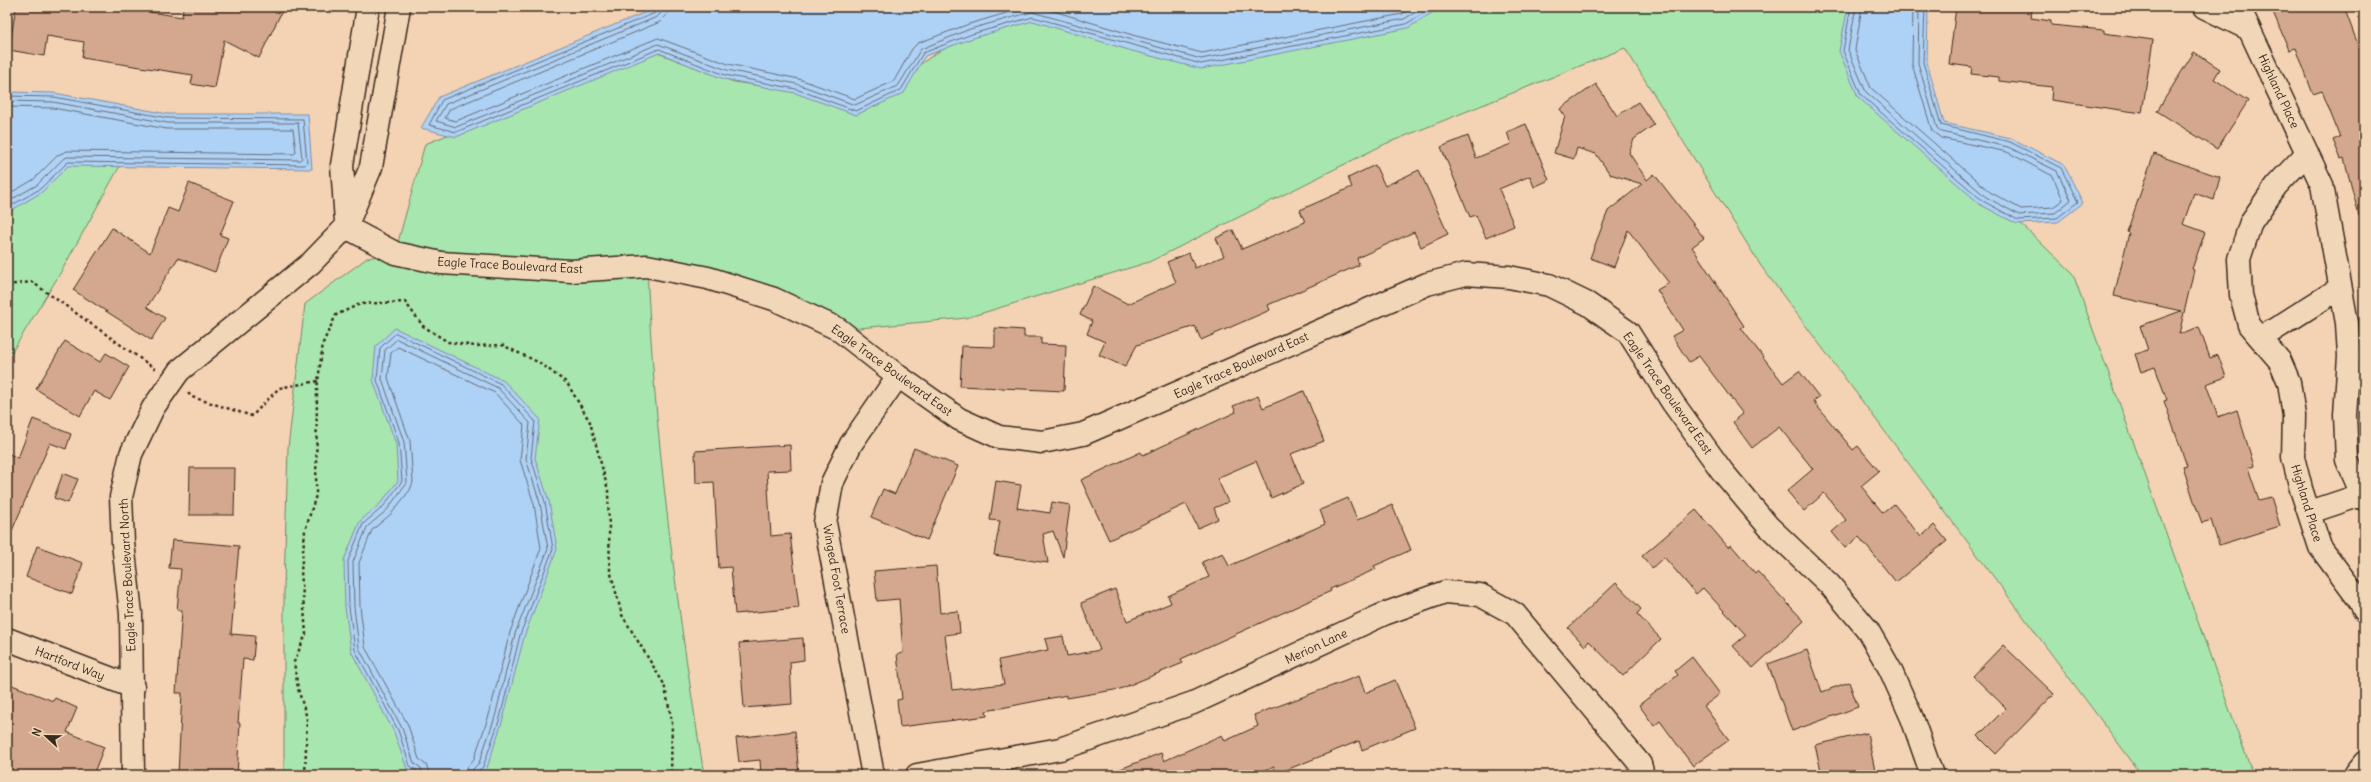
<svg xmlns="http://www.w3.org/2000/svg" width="2371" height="782" viewBox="0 0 2371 782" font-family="Delius,sans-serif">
	<rect width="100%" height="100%" fill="#f4d2b4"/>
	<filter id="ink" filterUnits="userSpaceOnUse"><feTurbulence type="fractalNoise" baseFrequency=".025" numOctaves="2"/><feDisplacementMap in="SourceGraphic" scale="8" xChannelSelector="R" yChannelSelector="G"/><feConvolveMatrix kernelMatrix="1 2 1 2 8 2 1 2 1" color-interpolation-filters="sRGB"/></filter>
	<g filter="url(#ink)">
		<g fill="#a7e6ae" stroke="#718866">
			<path d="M1003,7H1902L1933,139L2073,274L2253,775H2142L1761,266L1625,48L1385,144L1149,262L966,318L849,329L647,266C654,437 677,607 704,775H284V587L288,448L305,304L367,258L395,253L425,144L655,52L734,82L803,92L854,110Z"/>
			<path d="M7,129L132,144L61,272L7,360Z"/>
		</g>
		<g fill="#aed1f6" stroke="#808ea0">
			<path d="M658,7H1441L1408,28L1201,69L1132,51L1033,21L973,38L925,56L904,93L856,115L795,93L724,79L659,53L456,137L421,128L439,97Z"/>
			<path d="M1848,7H1928L1927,62L1944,123L2011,138L2064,165L2083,203L2058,222L2017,224L1981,205L1858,97L1839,51Z"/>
			<path d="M7,92L54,93L168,114H308L312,169L68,166L42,192L7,213Z"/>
			<path d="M395,328L504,381L540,419L535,458L549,501L557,549L524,637L503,719L486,771L476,775H417L407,769L394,732L351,651L345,607L344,560L360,521L380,504L398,481L396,444L373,380L376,346Z"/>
		</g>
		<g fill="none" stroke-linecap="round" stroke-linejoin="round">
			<g stroke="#696d74" stroke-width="1">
				<path d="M658,7L655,13L442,100L429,125L456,132L659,49L725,75L796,89L856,111L901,90L923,53L972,34L1033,17L1201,64L1406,24L1434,7"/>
				<path d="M663,7L661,13L657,17L446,104L436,121L456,127L658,44L727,70L797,84L855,105L898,86L921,49L970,29L1032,12L1201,59L1404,19L1424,7"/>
				<path d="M669,7L666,16L660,22L450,109L445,118L456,121L658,38L728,64L799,79L855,99L894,81L912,49L918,43L969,24L1027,7"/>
				<path d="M1040,7L1136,36L1202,53L1402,14L1413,7"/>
				<path d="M1851,7L1843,51L1861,95L1983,201L2018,220L2057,218L2078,202L2061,168L2010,142L1941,125L1923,62L1925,7"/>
				<path d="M1856,7L1848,50L1866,92L1986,197L2019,215L2055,213L2071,200L2057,171L2008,147L1942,132L1937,128L1918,63L1919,7"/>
				<path d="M1862,7L1855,50L1871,88L1990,192L2021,209L2053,207L2063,200L2053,176L2007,152L1941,138L1932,131L1912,64L1913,7"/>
				<path d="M7,96L54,97L168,118L303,119L307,163L305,165L68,162L40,189L7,208"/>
				<path d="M7,101L53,102L168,123H298L302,158L300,160L67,157L62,160L37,185L7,202"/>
				<path d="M7,107L53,108L167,129H293L296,152L294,154L67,151L58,155L33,180L7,195"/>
				<path d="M418,775L417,771L410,766L398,730L355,650L349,607L348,561L363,524L383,507L402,481L399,443L377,380L380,348L396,333L501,384L535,421L531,458L545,502L553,549L520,635L500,718L483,767L478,771L476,775"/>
				<path d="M423,775L421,768L414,763L402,728L359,648L354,607L353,562L367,527L387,510L407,482L404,442L382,379L385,350L397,339L498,388L530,423L526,459L540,503L548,549L515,634L495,717L479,763L473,769L471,775"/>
				<path d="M429,775L427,766L419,759L408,725L365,647L360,606L359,563L372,530L391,514L410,490L413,482L410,441L388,378L391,353L398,347L495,393L524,425L520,460L534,504L541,548L510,632L489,715L474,759L468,766L465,775"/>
			</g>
		</g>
		<g fill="#d4a88e" stroke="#3b2a1e">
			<path d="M16,7H151L150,12L182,17L183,7H284L259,58L224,40L215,88L191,84L193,75L82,58L84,42L47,36L44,56L9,50Z"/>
			<path d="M1956,7L2032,9L2031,18L2051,21V25L2104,30V33L2153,40L2142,113L2051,100L2052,87L1999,81V77L1971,74L1972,67L1949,64Z"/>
			<path d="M2271,7H2344L2361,53L2364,52V215L2359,216L2344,158L2341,159L2333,140L2340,137L2322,91L2313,94L2296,48L2289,50Z"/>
			<path d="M2194,52L2220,69L2214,79L2248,101L2217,149L2157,111Z"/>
			<path d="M1596,84L1617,116L1638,102L1654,125L1634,139L1629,153L1647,180L1654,174L1704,238L1692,247L1744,326L1741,328L1783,383L1799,371L1819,397L1813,401L1853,450L1858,446L1879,471L1861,486L1883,513L1894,504L1921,537L1934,525L1947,541L1896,582L1859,537L1845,548L1832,532L1846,520L1824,493L1804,511L1787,491L1813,469L1779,427L1752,448L1733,422L1743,414L1699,356L1689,362L1672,336L1683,330L1657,290L1669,283L1628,230L1614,267L1590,258L1608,211L1642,184L1610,174L1596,154L1577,148L1574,159L1554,153L1565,116L1560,109Z"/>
			<path d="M1526,124L1549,180L1534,187L1530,176L1499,189L1514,226L1486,238L1476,215L1470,217L1441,147L1468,136L1476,158L1511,144L1507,132Z"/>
			<path d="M2154,154L2220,177L2214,200L2194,193L2183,224L2205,232L2192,269L2194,270L2179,334L2199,327L2210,358L2218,355L2226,377L2206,384L2218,417L2237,410L2254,466L2248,468L2259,500L2271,497L2280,526L2219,545L2211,520L2202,523L2195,504L2183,467L2187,466L2164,401L2167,400L2155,367L2141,372L2135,354L2148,350L2140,326L2181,311L2114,296L2129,233L2127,232Z"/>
			<path d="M1375,165L1385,186L1419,170L1448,234L1421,247L1414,232L1357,258L1359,265L1268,305L1270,310L1201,340L1195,326L1137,345L1125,367L1099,355L1105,342L1087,334L1092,321L1080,315L1093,286L1128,304L1176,282L1167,262L1189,253L1195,268L1224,256L1216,238L1233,230L1242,249L1305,222L1300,210L1352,187L1348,178Z"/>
			<path d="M189,183L234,201L220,235L228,238L215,272L178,258L147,307L165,318L151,340L73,290L112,228L150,253L168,208L178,212Z"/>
			<path d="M995,328L1024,330V337H1041V344L1066,345L1064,391L960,386L962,346L995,347Z"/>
			<path d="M65,341L100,362L106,353L129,367L110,400L94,391L80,416L36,389Z"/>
			<path d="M1304,391L1324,441L1291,454L1303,484L1271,498L1256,461L1217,478L1228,502L1214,508L1218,519L1198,528L1186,504L1109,540L1081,480L1141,452L1143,455L1236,412L1233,406L1258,396L1263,408Z"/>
			<path d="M33,419L71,434L66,449L50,443L7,542V453L18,458Z"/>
			<path d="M790,445L791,470L767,471L771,536L790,534L799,608L735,614L731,567L719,568L714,482L696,483L695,451Z"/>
			<path d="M914,448L958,466L927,540L871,517L883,489L895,494Z"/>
			<path d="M190,468H235L234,515H189Z"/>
			<path d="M63,473L78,479L68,503L54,498Z"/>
			<path d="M996,481L1021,485L1017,508L1050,513L1052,502L1070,505L1063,557L1053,531L1043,534L1048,563L994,555L1000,521L990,520Z"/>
			<path d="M1348,498L1357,520L1392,505L1411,550L1374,566L1376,569L1330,589L1331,591L1181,659L1183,663L1120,689L1067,698V695L986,711L987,716L900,727L897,700L902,699L897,654L903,653L899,599L877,601L874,571L936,566L940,613L958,611L960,633L945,635L952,690L1004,684L999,660L1048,650L1045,639L1063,636L1067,656L1100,650L1081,603L1115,589L1127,621L1171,603L1168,596L1209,577L1202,562L1223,553L1229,566L1325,524L1320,510Z"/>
			<path d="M1696,510L1728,547L1731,545L1755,573L1757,571L1804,621L1753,668L1733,646L1746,635L1703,588L1696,594L1664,557L1652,568L1642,556Z"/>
			<path d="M172,540L239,546L231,634L255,636L253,660L243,659L238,723H240L237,775H178L182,693H176L182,611L177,610L181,569L169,568Z"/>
			<path d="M37,546L83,563L72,594L26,577Z"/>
			<path d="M1616,583L1641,609L1637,614L1661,639L1623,676L1589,641L1585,646L1568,628Z"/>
			<path d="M803,638L804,660L790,662L792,704L744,708L739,643Z"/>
			<path d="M2003,645L2054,694L1996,754L1978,736L2006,708L1973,676Z"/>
			<path d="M1807,650L1822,692L1849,682L1858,707L1792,731L1768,664Z"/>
			<path d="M1692,657L1720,694L1704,706L1729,740L1693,766L1660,721L1654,726L1639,705L1678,675L1675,671Z"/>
			<path d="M1359,676L1365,693L1395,680L1415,728L1362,750L1359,741L1276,774L1274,766L1255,775H1105L1161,753L1164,761L1222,735L1225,741L1258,726L1254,715Z"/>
			<path d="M7,683L53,701L55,698L77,708L67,732L104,747L93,775H7Z"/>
			<path d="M795,731L799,775H761L760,760L739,762L736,738Z"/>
			<path d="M1867,733L1876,775H1822L1815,745Z"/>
		</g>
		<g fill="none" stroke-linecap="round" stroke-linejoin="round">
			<g stroke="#3b2a1e" stroke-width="25">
				<g id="minor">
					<path d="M2204,7L2249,29"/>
					<path d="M2239,7L2322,185L2347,323L2349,356L2345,415L2347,460L2364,499"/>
					<path d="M2307,153L2276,186L2251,222L2239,259L2241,295L2249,325L2280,361L2289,382L2294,416L2293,457L2301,489L2320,547L2360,601L2364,610"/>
					<path d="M346,222L342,165L368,7"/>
					<path d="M346,227L395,253L441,263L571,271L647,266L708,278L774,299L838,329L898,376L959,419L999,437L1042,442L1083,434L1427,284L1466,274L1509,277L1549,285L1588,304L1628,332L1673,403L1722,471L1768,526L1830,585L1867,629L1890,669L1912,718L1932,775"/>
					<path d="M2261,338L2340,288"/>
					<path d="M2310,512L2361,495"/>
					<path d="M7,639L133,687"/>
					<path d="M2356,773L2364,763"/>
					<path d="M133,775L131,614L123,543L121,497L131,454L153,408L179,371L311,263L346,227L371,167L399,7"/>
					<path d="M873,775L825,523L832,483L851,444L898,376"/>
					<path d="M917,775L1060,749L1193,703L1384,614L1445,592L1480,595L1515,614L1640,764L1643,775"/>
				</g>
			</g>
			<g stroke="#3b2a1e" stroke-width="2.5" stroke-dasharray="3 3" stroke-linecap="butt">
				<path d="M7,285L32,282L155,369"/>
				<path d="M188,393L192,397L252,416L279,388L318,381"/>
				<path d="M305,775L307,718L298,689L294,662L306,634L301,571L305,531L316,495L317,389L323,343L336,315L360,304L405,302L423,326L448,342L475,346L502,345L540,363L567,383L590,422L608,490L610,570L622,615L664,684L672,721L671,775"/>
			</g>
			<use href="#minor" stroke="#f1d7b8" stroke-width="22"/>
		</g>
	</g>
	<g text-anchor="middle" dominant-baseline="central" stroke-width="3.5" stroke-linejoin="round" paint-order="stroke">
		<g font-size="12" fill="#3b2a1e" stroke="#f1d7b8">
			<text transform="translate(2279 91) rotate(65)">Highland Place</text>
			<text transform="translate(510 265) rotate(3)">Eagle Trace Boulevard East</text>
			<text transform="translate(1241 365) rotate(-24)">Eagle Trace Boulevard East</text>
			<text transform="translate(892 370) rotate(36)">Eagle Trace Boulevard East</text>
			<text transform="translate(1668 393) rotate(55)">Eagle Trace Boulevard East</text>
			<text transform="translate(2307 503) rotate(73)">Highland Place</text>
			<text transform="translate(127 575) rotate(-93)">Eagle Trace Boulevard North</text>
			<text transform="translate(837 579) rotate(80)">Winged Foot Terrace</text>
			<text transform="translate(1316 646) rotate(-25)">Merion Lane</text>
			<text transform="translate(70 663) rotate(21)">Hartford Way</text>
		</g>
	</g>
	<rect width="2371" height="782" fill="none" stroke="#f1d7b8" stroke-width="24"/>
	<rect x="12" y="12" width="2347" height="758" fill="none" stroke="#3b2a1e" stroke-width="1.5" filter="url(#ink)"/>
	<g transform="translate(46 736) rotate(292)" stroke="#f1d7b8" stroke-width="3" paint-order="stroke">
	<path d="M0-3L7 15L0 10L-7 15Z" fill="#3b2a1e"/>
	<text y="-6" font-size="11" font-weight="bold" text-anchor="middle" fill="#3b2a1e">N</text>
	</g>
</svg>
